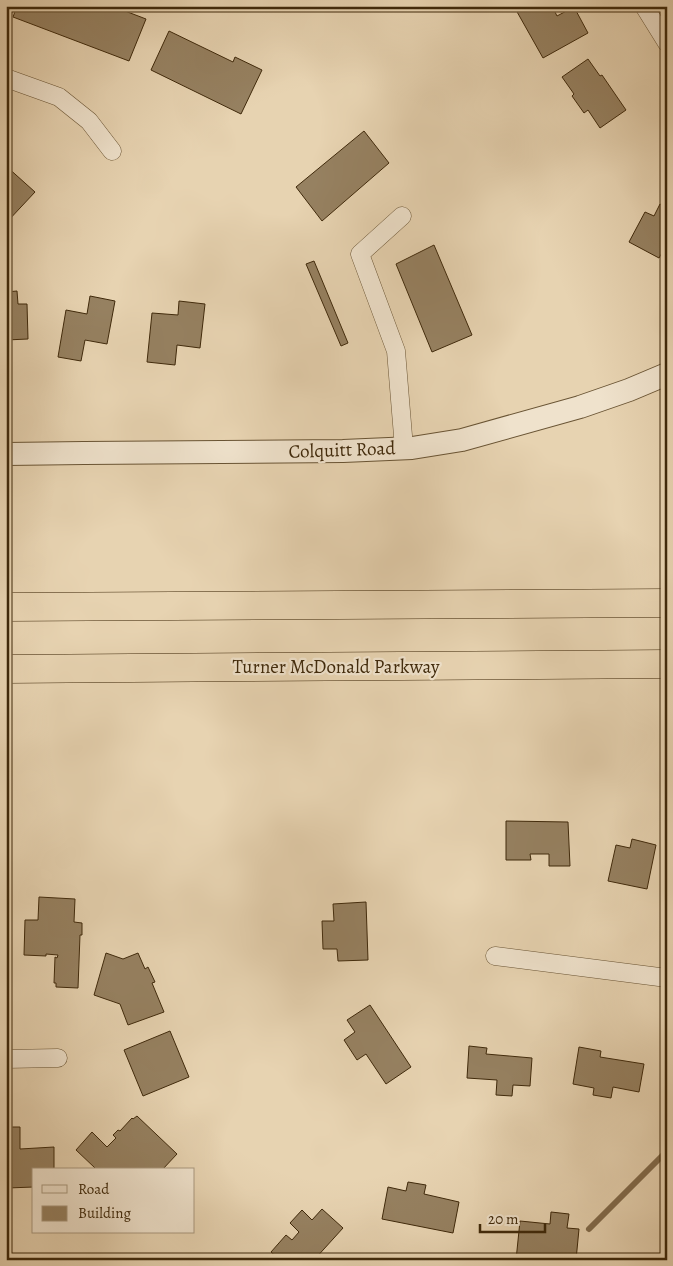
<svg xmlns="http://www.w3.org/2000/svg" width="673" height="1266" viewBox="0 0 673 1266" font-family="Alegreya,serif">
	<rect width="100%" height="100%" fill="#e7d3b1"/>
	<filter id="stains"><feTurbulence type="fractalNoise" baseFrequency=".004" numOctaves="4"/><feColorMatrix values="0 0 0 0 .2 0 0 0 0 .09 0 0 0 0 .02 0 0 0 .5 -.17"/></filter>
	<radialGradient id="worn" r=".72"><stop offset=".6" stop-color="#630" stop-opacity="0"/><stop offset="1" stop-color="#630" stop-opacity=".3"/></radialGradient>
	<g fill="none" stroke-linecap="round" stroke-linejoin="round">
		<path stroke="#826c4d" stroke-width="6" d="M589,1229L667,1151"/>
	</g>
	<g fill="#968161" stroke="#3f290b">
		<path d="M17,6H112L146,19L129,61L13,17Z"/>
		<path d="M523,6H552L557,16L574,7L588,33L543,58L516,10Z"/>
		<path d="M169,31L233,62L235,57L262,70L241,114L151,70Z"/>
		<path d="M588,59L600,76L602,75L626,110L600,128L588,110L584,113L572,96L574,94L562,77Z"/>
		<path d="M364,131L389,163L322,221L296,187Z"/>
		<path d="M6,166L35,192L6,223Z"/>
		<path d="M660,204L667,208V244L659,258L629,242L645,212L654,216Z"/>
		<path d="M434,245L472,335L432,352L396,264Z"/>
		<path d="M314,261L348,343L341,346L306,264Z"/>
		<path d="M17,291L18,304H27L28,339L6,340V292Z"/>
		<path d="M90,296L115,301L107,344L85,340L81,361L58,357L66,310L87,314Z"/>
		<path d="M179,301L205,304L200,348L177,345L175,365L147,362L152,313L178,315Z"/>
		<path d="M506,821L568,822L570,866H549V854H530L531,860H506Z"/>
		<path d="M632,839L656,845L647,889L608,881L616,845L630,848Z"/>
		<path d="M39,897L75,899L74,922L82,923V935H80L78,988L56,987V983H54L55,957L57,958L58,955L46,954V956L24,955L25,920H38Z"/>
		<path d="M366,902L368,960L338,961L337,949H323L322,921H334L333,904Z"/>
		<path d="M106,953L123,959L138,953L145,969L148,967L155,982L152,983L164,1012L128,1025L120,1004L94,995Z"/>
		<path d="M370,1005L411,1067L386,1084L366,1054L357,1060L344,1040L355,1032L347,1020Z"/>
		<path d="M170,1031L189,1077L143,1096L124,1050Z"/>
		<path d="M469,1046L487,1048L486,1054L532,1058L530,1086L513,1085L512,1096L496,1095L497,1080L467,1078Z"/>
		<path d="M579,1047L601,1051L600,1057L644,1064L639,1092L613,1087L611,1098L593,1095L594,1088L573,1084Z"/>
		<path d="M137,1116L177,1154L162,1170H93L95,1168L76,1150L92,1132L107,1147L116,1138L113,1135L118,1130L120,1131L132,1118L133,1119Z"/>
		<path d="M6,1127H20V1149L54,1147V1170H34V1187L7,1188V1196Z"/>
		<path d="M408,1182L426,1185L424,1194L459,1202L453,1233L382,1219L388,1187L406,1191Z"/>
		<path d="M322,1209L343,1228L314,1260H280L271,1252L286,1235L292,1240L299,1232L290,1223L302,1210L312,1220Z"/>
		<path d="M551,1212L569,1214L567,1228L579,1229L576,1260H516L520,1221L550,1224Z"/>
	</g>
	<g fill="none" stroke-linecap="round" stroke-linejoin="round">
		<g stroke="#695434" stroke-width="19">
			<g id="minor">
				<path d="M644,6L667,43"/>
				<path d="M6,78L59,97L89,121L112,151"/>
				<path d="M402,216L360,254L396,351L404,448"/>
				<path d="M495,956L667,978"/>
				<path d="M6,1059L58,1058"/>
			</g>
		</g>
		<g stroke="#695434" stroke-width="24">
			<path id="tertiary" d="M6,454L84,453L343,451L412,448L462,440L580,407L629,390L667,374"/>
		</g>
		<g stroke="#3f290b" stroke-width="29">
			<g id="motorway">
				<path d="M6,607L667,603"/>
				<path d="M6,669L667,664"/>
			</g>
		</g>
		<use href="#minor" stroke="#efe2cc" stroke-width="18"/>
		<use href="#tertiary" stroke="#efe2cc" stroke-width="22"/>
		<use href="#motorway" stroke="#e7d3b1" stroke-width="28"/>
	</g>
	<g text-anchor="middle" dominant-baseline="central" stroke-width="4.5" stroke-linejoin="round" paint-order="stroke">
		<g font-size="19" fill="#3f290b" stroke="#efe2cc">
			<text transform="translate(342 450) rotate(-2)">Colquitt Road</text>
			<text x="336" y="667">Turner McDonald Parkway</text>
		</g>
	</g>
	<rect width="673" height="1266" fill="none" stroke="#e7d3b1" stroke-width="25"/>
	<rect x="8" y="8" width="658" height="1251" fill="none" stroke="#3f290b" stroke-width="2.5"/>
	<rect x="12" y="12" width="648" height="1241" fill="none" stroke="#3f290b"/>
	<rect x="32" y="1168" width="162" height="65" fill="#efe2cc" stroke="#a9987f"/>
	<rect x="42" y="1185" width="25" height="8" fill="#efe2cc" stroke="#a9987f"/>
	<text x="78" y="1194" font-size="15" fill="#3f290b">Road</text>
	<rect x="42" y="1206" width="25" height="15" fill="#968161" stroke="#a9987f"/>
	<text x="78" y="1218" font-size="15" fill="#3f290b">Building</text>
	<path d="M480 1224v8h65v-8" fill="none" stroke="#3f290b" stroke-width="2.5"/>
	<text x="488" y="1224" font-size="15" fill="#3f290b" stroke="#efe2cc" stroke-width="4" paint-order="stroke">20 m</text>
	<rect width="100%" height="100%" filter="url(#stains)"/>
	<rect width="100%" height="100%" fill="url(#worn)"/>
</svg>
